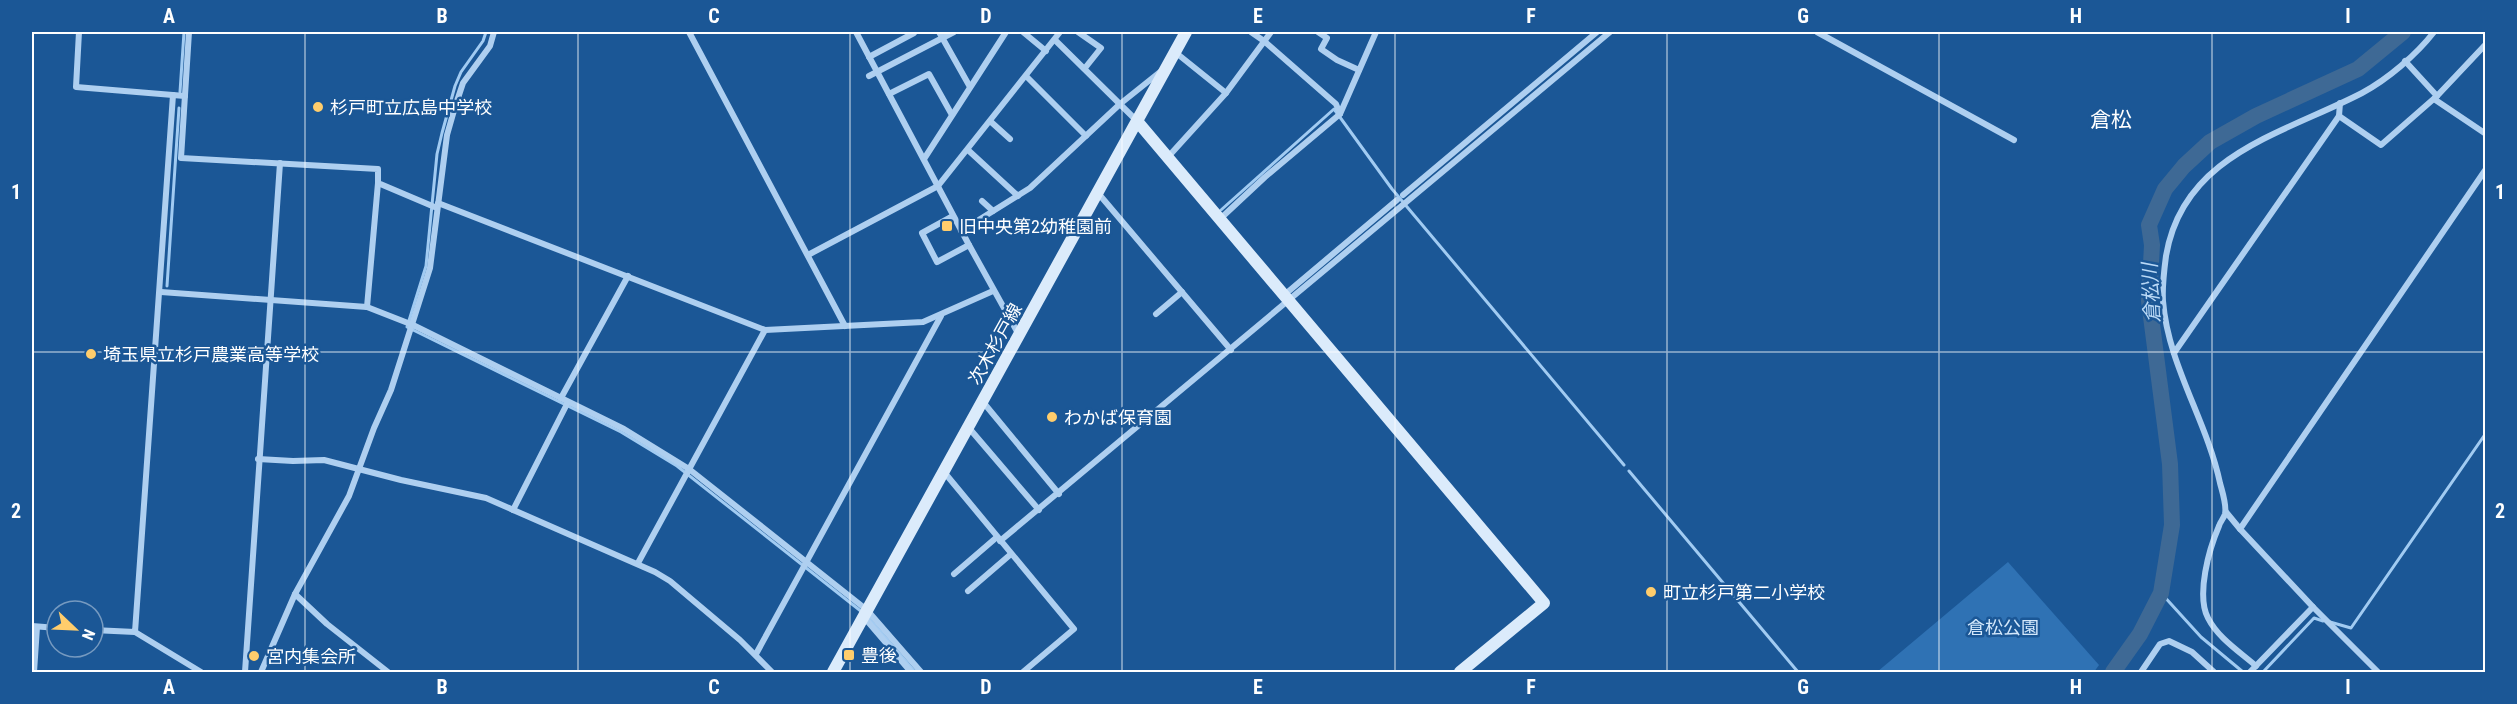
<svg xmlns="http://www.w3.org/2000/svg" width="2517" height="704" viewBox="0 0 2517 704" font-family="'Roboto Condensed','Noto Sans JP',sans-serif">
	<rect width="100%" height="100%" fill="#1b5796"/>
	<path fill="#2f72b4" d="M2008,562L2099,665L2094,672H1877Z"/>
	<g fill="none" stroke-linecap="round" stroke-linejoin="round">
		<g stroke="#a1cbf2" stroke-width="3">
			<path d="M486,32L483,41L461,72L455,86L442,133L437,154L426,266L407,327L621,432L677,466L862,612"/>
			<path d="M180,92L184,32"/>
			<path d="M1221,210L1334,109L1392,189L1624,465"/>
			<path d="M167,286L179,108"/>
			<path d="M1629,471L1798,672"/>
			<path d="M2161,593L2201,637L2243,672"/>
			<path d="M867,616L915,672"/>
			<path d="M2330,622L2351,628L2486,433"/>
			<path d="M2263,672L2314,618L2323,621"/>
		</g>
		<path stroke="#3e6995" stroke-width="16" d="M2113,672L2140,634L2161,593L2172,525L2170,464L2149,301L2152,245L2149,225L2165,189L2184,166L2210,142L2256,116L2358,69L2403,32"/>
		<g stroke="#aecff0" stroke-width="6">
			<path d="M79,32L76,87L185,96"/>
			<path d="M189,32L181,158L378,169V183L437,208"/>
			<path d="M689,32L845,326"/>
			<path d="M856,32L969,245L1019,335"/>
			<path d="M939,32L970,87"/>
			<path d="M1023,32L1046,51"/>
			<path d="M1078,32L1101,48L1085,68"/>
			<path d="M1251,32L1264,41L1336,104L1340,114"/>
			<path d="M1318,32L1327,38L1321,49L1337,60L1359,70"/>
			<path d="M1817,32L2014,140"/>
			<path d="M1055,40L1137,121"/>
			<path d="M1175,52L1226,93"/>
			<path d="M869,57L914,33"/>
			<path d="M2405,61L2437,96"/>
			<path d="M869,76L954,32"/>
			<path d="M1026,76L1086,136"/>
			<path d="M889,94L929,74L952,115"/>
			<path d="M2434,99L2486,134"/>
			<path d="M2339,116L2381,145L2437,96L2486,44"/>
			<path d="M990,121L1010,139"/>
			<path d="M968,150L1018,196"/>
			<path d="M1168,157L1226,93L1271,32"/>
			<path d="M924,159L1006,32"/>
			<path d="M1098,193L1231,350"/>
			<path d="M1403,195L1597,32"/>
			<path d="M982,201L993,211"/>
			<path d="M438,203L765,330L923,322L993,291"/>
			<path d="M953,216L922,233L937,262L969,245"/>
			<path d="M1220,219L1265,177L1340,114L1376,32"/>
			<path d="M961,231L1030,188L1120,104L1160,72"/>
			<path d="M808,255L938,186L1060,32"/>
			<path d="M161,292L367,307L413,325L624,429L689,469L867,610L921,672"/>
			<path d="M1283,296L1397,200"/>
			<path d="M367,307L378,183"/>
			<path d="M1156,314L1182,292"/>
			<path d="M2174,353L2339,116L2340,103"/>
			<path d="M561,398L628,276"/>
			<path d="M983,402L1059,494"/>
			<path d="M969,428L1039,510"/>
			<path d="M258,459L293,461L324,460L401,480L486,498L655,572L670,581L740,640L772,672"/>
			<path d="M944,472L1074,629L1023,672"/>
			<path d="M513,510L568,402"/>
			<path d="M2226,512L2240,529"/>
			<path d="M1000,541L1610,32"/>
			<path d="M638,563L765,330"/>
			<path d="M954,574L997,537"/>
			<path d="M968,591L1011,554"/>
			<path d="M295,594L327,624L388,672"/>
			<path d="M2313,607L2378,672"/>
			<path d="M863,616L911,672"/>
			<path d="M32,626L57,628"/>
			<path d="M93,630L135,632L173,95"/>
			<path d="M135,632L201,672"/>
			<path d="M756,654L941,316"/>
			<path d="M2256,666C2240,652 2218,638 2208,618C2196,595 2209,549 2219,526C2220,522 2224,518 2225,514C2227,505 2222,491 2220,483C2207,421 2168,365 2163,301C2162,286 2164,271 2166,256C2183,154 2283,134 2362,93C2388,79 2416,55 2434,32"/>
			<path d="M34,672L37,627"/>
			<path d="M245,672L280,163"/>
			<path d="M261,672L295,594L349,496L374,428L391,390L430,268L447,135L455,107L463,83L490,46L494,32"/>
			<path d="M2141,672L2160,644L2169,641L2192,652L2214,672"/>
			<path d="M2250,672L2313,607L2240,529L2486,169"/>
		</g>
		<g stroke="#dbebfb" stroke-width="12">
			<path d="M1137,121L1544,603L1460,672"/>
			<path d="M833,672L1186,32"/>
		</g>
	</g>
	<path fill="none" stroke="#fff" stroke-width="1.5" stroke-opacity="0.55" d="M305,32V672M578,32V672M850,32V672M1122,32V672M1395,32V672M1667,32V672M1939,32V672M2212,32V672M32,352H2486"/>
	<g fill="#ffcd6c" stroke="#1b5796" stroke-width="2">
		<circle cx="318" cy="107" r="6"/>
		<rect x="941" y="220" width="12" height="12" rx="3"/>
		<circle cx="91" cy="354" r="6"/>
		<circle cx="1052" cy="417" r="6"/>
		<circle cx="1651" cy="592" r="6"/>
		<rect x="843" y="649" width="12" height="12" rx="3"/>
		<circle cx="254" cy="656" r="6"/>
	</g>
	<g text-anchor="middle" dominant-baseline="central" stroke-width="5" stroke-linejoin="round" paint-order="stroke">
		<g font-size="18" fill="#fff" stroke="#1b5796" text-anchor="start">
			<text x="330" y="107">杉戸町立広島中学校</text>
			<text x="959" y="226">旧中央第2幼稚園前</text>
			<text x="103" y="354">埼玉県立杉戸農業高等学校</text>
			<text x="1064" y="417">わかば保育園</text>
			<text x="1663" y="592">町立杉戸第二小学校</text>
			<text x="861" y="655">豊後</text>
			<text x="266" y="656">宮内集会所</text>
		</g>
		<g font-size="18" fill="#fff" stroke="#1b5796">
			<text transform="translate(995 344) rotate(-61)">次木杉戸線</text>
		</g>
		<g font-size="18" fill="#d4e8fb" stroke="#1b5796">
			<text x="2003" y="627">倉松公園</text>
		</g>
		<g font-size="20" font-style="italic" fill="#bad9f6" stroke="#1b5796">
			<text transform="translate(2151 293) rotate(-93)">倉松川</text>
		</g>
		<g font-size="21" fill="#fff" stroke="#1b5796">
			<text x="2111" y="120">倉松</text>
		</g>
	</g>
	<rect width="2517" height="704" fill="none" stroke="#1b5796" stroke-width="66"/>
	<g transform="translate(75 629) rotate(113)"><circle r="28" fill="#1b5796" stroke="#769ac0" stroke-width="1.5"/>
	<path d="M0-4.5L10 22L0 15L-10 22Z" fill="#ffcd6c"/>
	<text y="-9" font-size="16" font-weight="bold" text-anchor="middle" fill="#ffffff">N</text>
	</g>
	<rect x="33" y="33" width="2451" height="638" fill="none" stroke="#fff" stroke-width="2"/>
	<g font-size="20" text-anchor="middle" font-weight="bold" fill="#fff">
		<text x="169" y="23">A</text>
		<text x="442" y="23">B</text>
		<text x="714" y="23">C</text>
		<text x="986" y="23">D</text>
		<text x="1258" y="23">E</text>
		<text x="1531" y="23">F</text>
		<text x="1803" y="23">G</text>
		<text x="2076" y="23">H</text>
		<text x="2348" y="23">I</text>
		<text x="16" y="199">1</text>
		<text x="2500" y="199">1</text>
		<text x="16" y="518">2</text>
		<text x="2500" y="518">2</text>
		<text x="169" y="694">A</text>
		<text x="442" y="694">B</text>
		<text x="714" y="694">C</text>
		<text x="986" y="694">D</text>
		<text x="1258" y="694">E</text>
		<text x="1531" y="694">F</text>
		<text x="1803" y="694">G</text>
		<text x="2076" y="694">H</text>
		<text x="2348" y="694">I</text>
	</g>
</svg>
